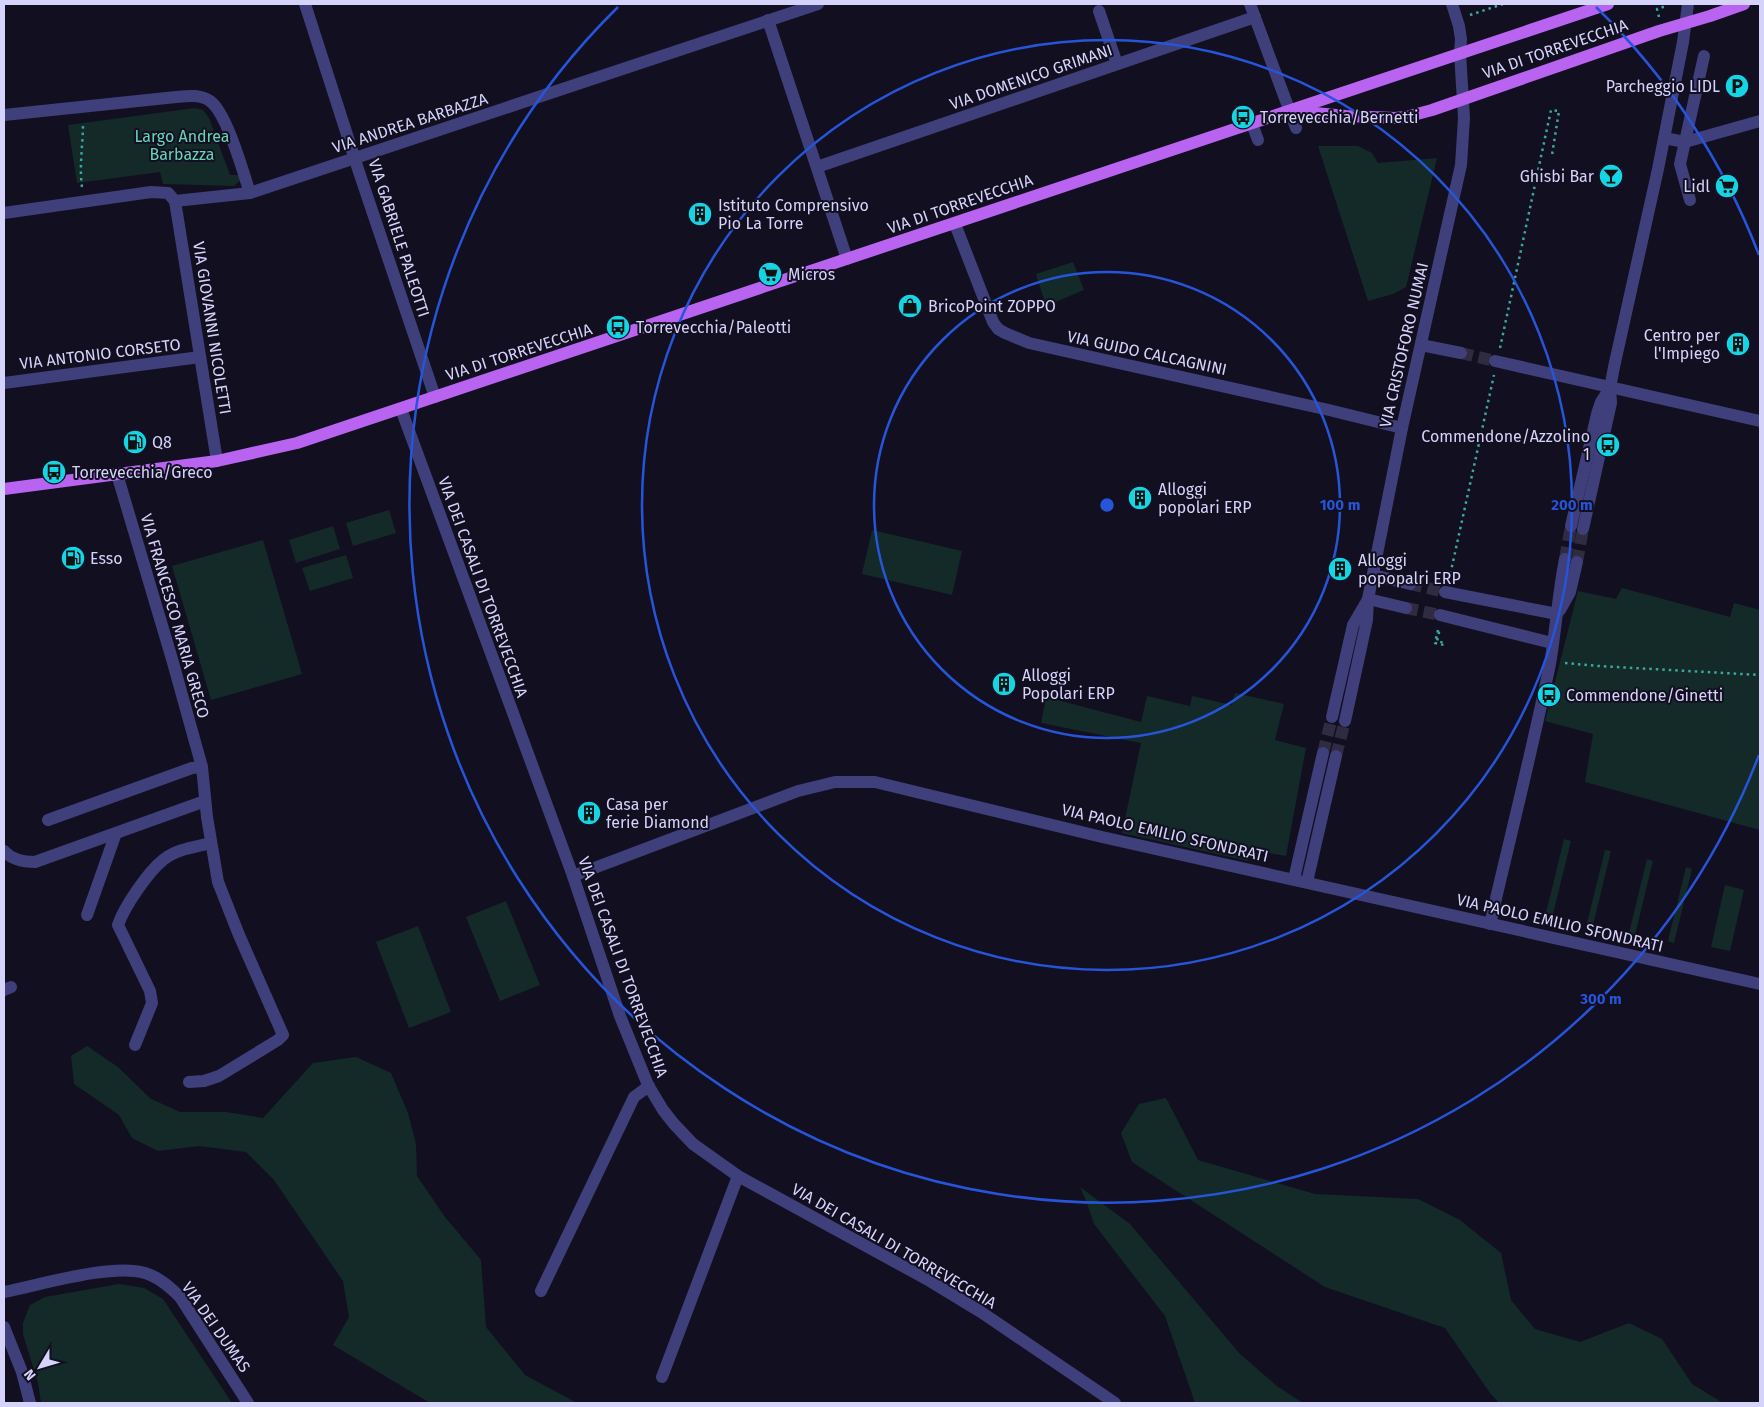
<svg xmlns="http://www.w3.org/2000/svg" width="1764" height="1407" viewBox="0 0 1764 1407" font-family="'Fira Sans',sans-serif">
	<rect width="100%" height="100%" fill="#120f21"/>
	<g fill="#132a28">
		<path d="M195,108L203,110L209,118L230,175H241V180L234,186L163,184L160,172L77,183L68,125Z"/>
		<path d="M1318,146H1358L1372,153L1378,163L1437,158L1406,287L1393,294L1368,301Z"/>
		<path d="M1073,262L1084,290L1046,306L1036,274Z"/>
		<path d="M389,510L396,533L353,546L346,523Z"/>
		<path d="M333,526L340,549L296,563L289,540Z"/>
		<path d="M872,530L962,551L952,595L862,574Z"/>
		<path d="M263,540L302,674L211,700L172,566Z"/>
		<path d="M346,555L353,578L310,591L302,568Z"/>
		<path d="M1622,588L1730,617L1734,603L1760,610V830L1585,782L1593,734L1545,721L1578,591L1616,599Z"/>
		<path d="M1235,693L1284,704L1275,740L1306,748L1286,856L1252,850L1248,861L1122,833L1141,743L1041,723L1046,697L1141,722L1147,696L1190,706L1192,696L1232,705Z"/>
		<path d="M1564,839L1571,841L1553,914L1546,913Z"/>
		<path d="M1605,850L1611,851L1593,925L1587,923Z"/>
		<path d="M1647,859L1653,861L1635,935L1629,933Z"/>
		<path d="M1686,867L1692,869L1674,943L1668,941Z"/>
		<path d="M1725,885L1744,890L1730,951L1711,947Z"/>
		<path d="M506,901L540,985L500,1001L466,917Z"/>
		<path d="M418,926L451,1012L409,1028L376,942Z"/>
		<path d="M87,1046L118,1067L151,1099L180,1112H226L263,1118L313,1063L356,1057L391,1073L408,1113L416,1144L417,1176L445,1217L481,1260L486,1327L525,1375L577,1403H430L333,1345L349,1317L343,1281L274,1180L246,1152L199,1146L158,1151L132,1138L119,1115L74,1084L71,1056Z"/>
		<path d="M1166,1098L1198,1160L1315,1194L1418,1199L1460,1220L1501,1253L1511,1300L1535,1329L1580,1342L1629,1323L1662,1339L1692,1384L1723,1403H1499L1490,1393L1445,1328L1325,1287L1132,1162L1121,1133L1139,1104Z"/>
		<path d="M1080,1187L1130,1224L1240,1354L1277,1386L1303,1403H1195L1165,1316L1094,1224L1087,1203Z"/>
		<path d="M119,1284L144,1288L163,1299L232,1403H41L38,1383L23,1334V1323L30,1305L45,1297Z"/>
	</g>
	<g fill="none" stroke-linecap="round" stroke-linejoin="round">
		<g stroke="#2f2c42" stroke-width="12" stroke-dasharray="12 6" stroke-linecap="butt">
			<path d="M1461,353L1495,361"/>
			<path d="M1565,559L1571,526"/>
			<path d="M1577,562L1583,529"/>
			<path d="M1410,584L1445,592"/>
			<path d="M1406,608L1440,615"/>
			<path d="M1323,753L1332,717"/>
			<path d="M1336,756L1345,721"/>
		</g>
		<g stroke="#39a99f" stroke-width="2.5" stroke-dasharray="2.5 4" stroke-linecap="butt">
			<path d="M1470,15L1503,4"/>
			<path d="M1659,17L1657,9L1666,6L1665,4"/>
			<path d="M82,187C79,166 83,145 83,123"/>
			<path d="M1500,348L1551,110L1559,111L1552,155"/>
			<path d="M1449,580L1494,375"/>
			<path d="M1438,630L1435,643L1444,645V643L1437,641L1440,628"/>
			<path d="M1565,663L1598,666L1760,675"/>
		</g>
		<g stroke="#3f3f7b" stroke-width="12">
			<path d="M305,4L359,172L435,397"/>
			<path d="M1250,4L1296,128"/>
			<path d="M1099,11L1117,64"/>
			<path d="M768,20L847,259"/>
			<path d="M4,115L176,97C187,96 200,94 210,101C227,113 243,172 250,193"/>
			<path d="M1252,124L1258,140"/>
			<path d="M1664,138L1685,142L1760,121"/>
			<path d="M817,167L1255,17"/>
			<path d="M1690,200L1680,164L1704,56"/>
			<path d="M175,201L217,461"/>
			<path d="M4,213L151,192L168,193L175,201L250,193L818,4"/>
			<path d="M955,224L993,322L998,329L1005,333L1029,343L1329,410L1402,428"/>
			<path d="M1421,345L1461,353"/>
			<path d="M1495,361L1760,421"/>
			<path d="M4,383L200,357"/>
			<path d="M401,409L573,876L620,1016L648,1085L663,1110L674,1124L693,1144L738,1176L930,1281L981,1312L1115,1403"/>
			<path d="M117,474L172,659L202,767L207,817L218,882L239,935L283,1035L278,1040L219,1076L204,1081L189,1082"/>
			<path d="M1571,526L1597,414L1601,402L1610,388"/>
			<path d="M1583,529L1611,403L1610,388L1614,367L1658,169L1683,42L1688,4"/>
			<path d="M1373,575L1410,584"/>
			<path d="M1445,592L1557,614"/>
			<path d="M1368,599L1406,608"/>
			<path d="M1560,610L1570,592L1577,562"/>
			<path d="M1440,615L1552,643"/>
			<path d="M1332,717L1353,625L1367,601"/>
			<path d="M1345,721L1367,620L1368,599L1402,428L1461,165L1464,118L1460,53L1461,39L1459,26L1452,4"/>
			<path d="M48,820L192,768L202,767"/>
			<path d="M4,851C12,860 23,862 35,862L205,801"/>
			<path d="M573,876L798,791L835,782H875L1102,837L1760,984"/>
			<path d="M1294,879L1323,753"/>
			<path d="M1307,882L1336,756"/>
			<path d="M87,915L116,833"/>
			<path d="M1490,924C1510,838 1532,751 1550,664C1556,629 1558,594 1565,559"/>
			<path d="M4,990L11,987"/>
			<path d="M135,1045L152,1003L150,991L118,925C124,907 148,872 163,860C176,849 195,847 211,843"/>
			<path d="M541,1291L634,1097L649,1086"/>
			<path d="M4,1292C40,1285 111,1263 145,1273C159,1277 170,1287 180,1297L248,1403"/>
			<path d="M4,1327L22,1372L30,1403"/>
			<path d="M662,1377L738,1176"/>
		</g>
		<g stroke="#b964f1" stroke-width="12">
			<path d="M1294,111L1346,116L1395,118L1406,117L1432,110L1659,31L1710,16L1744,4"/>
			<path d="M4,489L217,461L297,443L1608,4"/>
		</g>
	</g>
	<g fill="none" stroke="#2655da" stroke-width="2.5">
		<circle cx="1107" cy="505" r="233"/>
		<circle cx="1107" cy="505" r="465"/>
		<path d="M1759 755A698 698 0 1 1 618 7M1596 7A698 698 0 0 1 1759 255"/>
	</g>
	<defs>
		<g id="parking-disc" transform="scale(1.25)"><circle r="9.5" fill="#15d5e5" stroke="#120f21"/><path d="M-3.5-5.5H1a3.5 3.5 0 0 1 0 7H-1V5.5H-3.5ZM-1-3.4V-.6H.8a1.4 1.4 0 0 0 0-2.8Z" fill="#111"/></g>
		<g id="bus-disc" transform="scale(1.25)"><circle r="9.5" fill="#15d5e5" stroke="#120f21"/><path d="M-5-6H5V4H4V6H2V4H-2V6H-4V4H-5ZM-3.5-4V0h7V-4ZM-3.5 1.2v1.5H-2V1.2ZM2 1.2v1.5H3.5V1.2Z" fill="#111"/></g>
		<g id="bar-disc" transform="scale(1.25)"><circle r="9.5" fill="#15d5e5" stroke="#120f21"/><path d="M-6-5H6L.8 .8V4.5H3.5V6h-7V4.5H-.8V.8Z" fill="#111"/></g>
		<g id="supermarket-disc" transform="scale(1.25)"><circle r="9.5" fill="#15d5e5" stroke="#120f21"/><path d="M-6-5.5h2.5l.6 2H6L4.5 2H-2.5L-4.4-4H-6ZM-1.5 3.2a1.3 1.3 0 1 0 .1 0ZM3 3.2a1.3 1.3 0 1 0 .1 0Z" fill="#111"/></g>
		<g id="building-disc" transform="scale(1.25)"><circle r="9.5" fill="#15d5e5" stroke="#120f21"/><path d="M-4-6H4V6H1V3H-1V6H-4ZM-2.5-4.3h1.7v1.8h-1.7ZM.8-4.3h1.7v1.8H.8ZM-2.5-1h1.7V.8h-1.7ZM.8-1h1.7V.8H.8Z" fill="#111"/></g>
		<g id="shop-disc" transform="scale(1.25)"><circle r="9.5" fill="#15d5e5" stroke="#120f21"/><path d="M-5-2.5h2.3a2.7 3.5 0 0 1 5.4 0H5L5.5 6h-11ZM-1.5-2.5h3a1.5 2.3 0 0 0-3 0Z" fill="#111"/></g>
		<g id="fuel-disc" transform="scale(1.25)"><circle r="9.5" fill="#15d5e5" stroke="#120f21"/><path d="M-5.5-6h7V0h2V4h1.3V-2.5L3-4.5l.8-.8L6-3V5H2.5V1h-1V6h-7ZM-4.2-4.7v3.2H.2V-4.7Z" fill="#111"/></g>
	</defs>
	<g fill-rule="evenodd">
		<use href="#parking-disc" x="1737" y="86"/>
		<use href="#bus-disc" x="1243" y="117"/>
		<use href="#bar-disc" x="1611" y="176"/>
		<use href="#supermarket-disc" x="1727" y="186"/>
		<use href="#building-disc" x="700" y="214"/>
		<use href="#supermarket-disc" x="770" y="274"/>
		<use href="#shop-disc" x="910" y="306"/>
		<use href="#bus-disc" x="618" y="327"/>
		<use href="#building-disc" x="1738" y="344"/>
		<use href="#fuel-disc" x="135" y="442"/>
		<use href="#bus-disc" x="1608" y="445"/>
		<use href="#bus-disc" x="54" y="472"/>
		<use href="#building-disc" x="1140" y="498"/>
		<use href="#fuel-disc" x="73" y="558"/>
		<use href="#building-disc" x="1340" y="569"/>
		<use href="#building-disc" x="1004" y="684"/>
		<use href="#bus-disc" x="1549" y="695"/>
		<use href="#building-disc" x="589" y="813"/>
	</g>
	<g text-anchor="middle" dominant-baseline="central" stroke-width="4" stroke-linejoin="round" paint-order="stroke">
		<g font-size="16" fill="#d6d3fb" stroke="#120f21">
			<text transform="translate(1555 49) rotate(-19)">VIA DI TORREVECCHIA</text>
			<text transform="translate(1031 77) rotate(-19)">VIA DOMENICO GRIMANI</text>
			<text transform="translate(410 123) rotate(-18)">VIA ANDREA BARBAZZA</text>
			<text transform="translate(960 204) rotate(-19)">VIA DI TORREVECCHIA</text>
			<text transform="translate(399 238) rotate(72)">VIA GABRIELE PALEOTTI</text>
			<text transform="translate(212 328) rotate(81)">VIA GIOVANNI NICOLETTI</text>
			<text transform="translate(1404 345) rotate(-77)">VIA CRISTOFORO NUMAI</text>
			<text transform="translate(519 352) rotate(-18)">VIA DI TORREVECCHIA</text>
			<text transform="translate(1147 353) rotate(12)">VIA GUIDO CALCAGNINI</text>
			<text transform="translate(100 354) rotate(-7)">VIA ANTONIO CORSETO</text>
			<text transform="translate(483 587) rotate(70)">VIA DEI CASALI DI TORREVECCHIA</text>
			<text transform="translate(175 616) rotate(74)">VIA FRANCESCO MARIA GRECO</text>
			<text transform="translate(1165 833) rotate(13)">VIA PAOLO EMILIO SFONDRATI</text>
			<text transform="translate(1560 923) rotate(13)">VIA PAOLO EMILIO SFONDRATI</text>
			<text transform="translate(623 967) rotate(70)">VIA DEI CASALI DI TORREVECCHIA</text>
			<text transform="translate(894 1246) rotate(30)">VIA DEI CASALI DI TORREVECCHIA</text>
			<text transform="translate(216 1327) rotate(55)">VIA DEI DUMAS</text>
		</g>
		<g font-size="16" fill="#d6d3fb" stroke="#120f21" text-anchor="start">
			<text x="1720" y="86" text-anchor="end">Parcheggio LIDL</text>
			<text x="1260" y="117">Torrevecchia/Bernetti</text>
			<text x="1594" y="176" text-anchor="end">Ghisbi Bar</text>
			<text x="1710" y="186" text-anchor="end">Lidl</text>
			<text x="718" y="205">Istituto Comprensivo<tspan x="718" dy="18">Pio La Torre</tspan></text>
			<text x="788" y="274">Micros</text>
			<text x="928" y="306">BricoPoint ZOPPO</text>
			<text x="636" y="327">Torrevecchia/Paleotti</text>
			<text x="1720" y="335" text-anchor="end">Centro per<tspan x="1720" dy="18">l'Impiego</tspan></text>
			<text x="1590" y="436" text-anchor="end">Commendone/Azzolino<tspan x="1590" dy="18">1</tspan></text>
			<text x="152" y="442">Q8</text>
			<text x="72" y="472">Torrevecchia/Greco</text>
			<text x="1158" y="489">Alloggi<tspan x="1158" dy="18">popolari ERP</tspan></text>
			<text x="90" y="558">Esso</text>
			<text x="1358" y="560">Alloggi<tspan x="1358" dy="18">popopalri ERP</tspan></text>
			<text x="1022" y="675">Alloggi<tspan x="1022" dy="18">Popolari ERP</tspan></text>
			<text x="1566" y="695">Commendone/Ginetti</text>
			<text x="606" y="804">Casa per<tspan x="606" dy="18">ferie Diamond</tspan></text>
		</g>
		<g font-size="16" fill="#66d4b6" stroke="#120f21">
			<text x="182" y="136">Largo Andrea<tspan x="182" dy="18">Barbazza</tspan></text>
		</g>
	</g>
	<circle cx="1107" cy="505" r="8" fill="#2655da" stroke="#120f21" stroke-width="2.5"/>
	<g font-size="15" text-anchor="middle" font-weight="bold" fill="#2655da" stroke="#120f21" stroke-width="4" stroke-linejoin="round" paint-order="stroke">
		<text x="1340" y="510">100 m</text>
		<text x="1572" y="510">200 m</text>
		<text x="1601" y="1004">300 m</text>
	</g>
	<rect width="1764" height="1407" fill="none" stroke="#d6d3fb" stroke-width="10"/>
	<g transform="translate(40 1367) rotate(232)" stroke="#120f21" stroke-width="4" paint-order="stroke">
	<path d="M0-4L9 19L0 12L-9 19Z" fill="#d6d3fb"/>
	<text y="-8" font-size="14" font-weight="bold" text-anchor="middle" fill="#d6d3fb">N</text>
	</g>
</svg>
